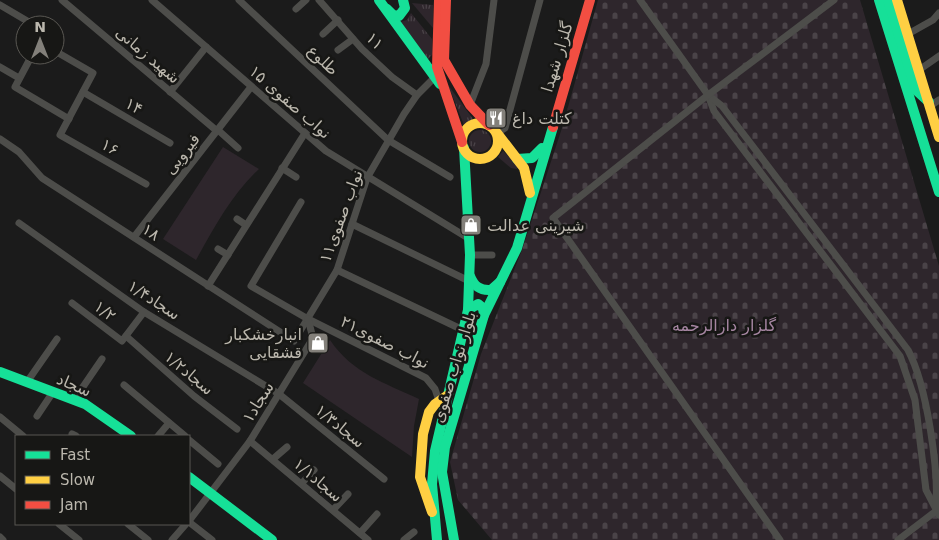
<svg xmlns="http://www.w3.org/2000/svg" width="939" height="540" viewBox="0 0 939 540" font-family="'DejaVu Sans',Vazirmatn,sans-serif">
	<defs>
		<pattern id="grass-tufts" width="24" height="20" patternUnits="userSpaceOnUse" patternTransform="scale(1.25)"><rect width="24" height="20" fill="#2e262c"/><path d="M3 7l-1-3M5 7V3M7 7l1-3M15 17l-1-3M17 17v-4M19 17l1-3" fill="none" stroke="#4a4348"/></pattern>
		<pattern id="cemetery-stones" width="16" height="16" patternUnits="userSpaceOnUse" patternTransform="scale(1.25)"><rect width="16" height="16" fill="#2e262c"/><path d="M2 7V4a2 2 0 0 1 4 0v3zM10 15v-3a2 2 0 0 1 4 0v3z" fill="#4a4348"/></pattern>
	</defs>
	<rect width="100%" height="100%" fill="#1b1b1b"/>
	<g fill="url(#grass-tufts)">
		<path d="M412,3L433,5V28Z"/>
		<path d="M411,13L432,39L433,54L427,60L400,22L407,20Z"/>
		<path d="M448,85L473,119L464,125Z"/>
		<circle cx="480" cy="141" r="11"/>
		<path d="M503,151L518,166L517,169L511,168L498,157Z"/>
	</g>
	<path fill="url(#cemetery-stones)" d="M598,0H860L939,266V540H492L458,500L450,462L481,354L522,250L563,125Z"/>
	<g fill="#2e262c">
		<path d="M223,147L259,169C232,194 214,228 196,260L163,239Z"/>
		<path d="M330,340C352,373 385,383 419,399L414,426L412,457L303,383Z"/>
	</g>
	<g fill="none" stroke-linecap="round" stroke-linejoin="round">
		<g stroke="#4d4d4a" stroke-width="7">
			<path d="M62,0L217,131"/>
			<path d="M152,0L326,151L468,238"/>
			<path d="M239,0L388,140L450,177"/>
			<path d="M319,0L362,49L392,77L417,95"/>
			<path d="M640,0L708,95L714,111L900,356L915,400L926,490L939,515"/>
			<path d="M0,5L34,25"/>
			<path d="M296,9L306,0"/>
			<path d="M323,34L338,20"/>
			<path d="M908,34L933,20L939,13"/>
			<path d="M338,50L353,39"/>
			<path d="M55,51L93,73L60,135L146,184"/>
			<path d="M32,55L15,87L69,119"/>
			<path d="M0,67L19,78"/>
			<path d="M919,70L939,56"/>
			<path d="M83,92L170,143"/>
			<path d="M170,92L206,47"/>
			<path d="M708,95L722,106L908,350C927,386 939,470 936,511L898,540"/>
			<path d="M470,105L486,64L494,0"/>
			<path d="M930,106L939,100"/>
			<path d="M218,130L238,148"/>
			<path d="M497,133L505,128L540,0"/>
			<path d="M0,139L19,152L42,178L294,341L337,270L367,178L404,114L417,95L434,78"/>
			<path d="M282,168L296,177"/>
			<path d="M301,202L251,286L308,319L426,378L435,389L439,401"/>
			<path d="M237,219L246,225"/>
			<path d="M19,223L144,312L279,394L384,479"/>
			<path d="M352,224L469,281"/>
			<path d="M134,237L251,87"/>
			<path d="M218,249L228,255"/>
			<path d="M470,255H492"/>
			<path d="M337,270L463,330"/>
			<path d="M208,286L305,133"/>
			<path d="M72,303L122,341L144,312"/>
			<path d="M126,336L194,396L237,429"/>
			<path d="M27,382L57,339"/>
			<path d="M124,385L185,436"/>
			<path d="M74,400L102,359"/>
			<path d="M37,416L53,392"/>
			<path d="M0,417L23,436"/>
			<path d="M72,434L76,436"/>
			<path d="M158,436L169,423"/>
			<path d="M189,440L218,464"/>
			<path d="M250,441L368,540"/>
			<path d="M273,459L287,447"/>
			<path d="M0,476L16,489"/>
			<path d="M302,483L314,470"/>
			<path d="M333,510L348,494"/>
			<path d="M189,521L250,441L313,338L308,319"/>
			<path d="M189,522L212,540"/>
			<path d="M59,524L79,540"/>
			<path d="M128,524L148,540"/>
			<path d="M360,533L377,514"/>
			<path d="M0,537L3,540"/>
			<path d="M172,540L186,524"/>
			<path d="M404,540L414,532"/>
			<path d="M780,540L553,218L708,95L834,0"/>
		</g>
		<g stroke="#16e098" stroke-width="10">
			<path d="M379,0L440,84"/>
			<path d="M879,0L939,192"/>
			<path d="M888,0L916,90L929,102"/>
			<path d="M387,9L393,15L399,16L405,8L403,0"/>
			<path d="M517,159L532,158L542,148"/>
			<path d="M470,276C474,286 480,291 491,290L500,282"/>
			<path d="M468,310L478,304L483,308L484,315"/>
			<path d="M0,372L85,404L131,436"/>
			<path d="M189,477L272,540"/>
			<path d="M437,540L432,484L435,451L468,310L470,255L464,148"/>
			<path d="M454,540L442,472L445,447L484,315L517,248L553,127"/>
		</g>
		<g stroke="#ffcf43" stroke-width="10">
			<path d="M897,0L939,137"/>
			<circle cx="480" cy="141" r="18"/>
			<path d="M497,133L524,168L530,193"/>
			<path d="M432,512L420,477L423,434L429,412L435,404L448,395"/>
		</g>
		<g stroke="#f24e42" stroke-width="10">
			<path d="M439,0L437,67L462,142"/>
			<path d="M446,0L444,60L470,105L489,125"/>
			<path d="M553,127L590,0"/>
		</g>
	</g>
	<defs>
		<g id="restaurant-square" transform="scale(1.125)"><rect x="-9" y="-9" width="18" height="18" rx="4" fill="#83807a" stroke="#171715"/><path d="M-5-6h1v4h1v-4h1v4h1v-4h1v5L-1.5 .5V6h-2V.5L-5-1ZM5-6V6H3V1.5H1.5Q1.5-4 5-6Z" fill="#fff"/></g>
		<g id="shop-square" transform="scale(1.125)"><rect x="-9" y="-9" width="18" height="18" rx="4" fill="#83807a" stroke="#171715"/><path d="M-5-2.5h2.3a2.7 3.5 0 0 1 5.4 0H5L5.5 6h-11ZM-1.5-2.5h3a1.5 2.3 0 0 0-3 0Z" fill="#fff"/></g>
	</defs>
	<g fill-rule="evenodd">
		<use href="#restaurant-square" x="496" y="118"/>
		<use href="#shop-square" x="471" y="225"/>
		<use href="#shop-square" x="318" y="343"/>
	</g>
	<g text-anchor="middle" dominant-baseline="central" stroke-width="5" stroke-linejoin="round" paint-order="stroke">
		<g font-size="16" fill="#bbb7ad" stroke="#171715">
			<text transform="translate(375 41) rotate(46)">۱۱</text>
			<text transform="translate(148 55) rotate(40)">شهید زمانی</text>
			<text transform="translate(557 57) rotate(-73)">گلزار شهدا</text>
			<text transform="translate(323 60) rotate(43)">طلوع</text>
			<text transform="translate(290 102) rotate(41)">نواب صفوی ۱۵</text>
			<text transform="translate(134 106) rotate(30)">۱۴</text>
			<text transform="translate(110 147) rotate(30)">۱۶</text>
			<text transform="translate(182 154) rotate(-52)">فیرویی</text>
			<text transform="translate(341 216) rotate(-70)">۱۱نواب صفوی</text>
			<text transform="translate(151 232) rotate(34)">۱۸</text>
			<text transform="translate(154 300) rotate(33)">۱/۴سجاد</text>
			<text transform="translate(105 311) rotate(37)">۱/۲</text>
			<text transform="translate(385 342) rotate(27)">۲۱نواب صفوی</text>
			<text transform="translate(454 367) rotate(-73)">بلوار نواب صفوی</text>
			<text transform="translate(189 373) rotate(40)">۱/۲سجاد</text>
			<text transform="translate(74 385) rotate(23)">سجاد</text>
			<text transform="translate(258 402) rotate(-58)">۱سجاد</text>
			<text transform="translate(340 426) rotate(39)">۱/۳سجاد</text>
			<text transform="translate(318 480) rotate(40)">۱/۱سجاد</text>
		</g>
		<g font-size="16" fill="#bbb7ad" stroke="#171715" text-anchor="start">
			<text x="512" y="118">کتلت داغ</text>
			<text x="487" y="225">شیرینی عدالت</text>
			<text x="302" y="334" text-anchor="end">انبارخشکبار<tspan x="302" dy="18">قشقایی</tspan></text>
		</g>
		<g font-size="16" fill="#a585a1" stroke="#171715">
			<text x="724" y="325">گلزار دارالرحمه</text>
		</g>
	</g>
	<rect x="15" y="435" width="175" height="90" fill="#171715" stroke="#595752"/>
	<rect x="25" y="451" width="25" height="8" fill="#16e098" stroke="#595752"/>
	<text x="60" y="460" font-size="15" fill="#bbb7ad">Fast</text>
	<rect x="25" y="476" width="25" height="8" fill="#ffcf43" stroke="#595752"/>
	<text x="60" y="485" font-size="15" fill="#bbb7ad">Slow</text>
	<rect x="25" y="501" width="25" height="8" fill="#f24e42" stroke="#595752"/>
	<text x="60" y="510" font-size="15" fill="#bbb7ad">Jam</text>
	<g transform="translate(40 40)"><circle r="24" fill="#171715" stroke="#595752"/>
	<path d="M0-4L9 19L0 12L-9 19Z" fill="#83807a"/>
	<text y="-8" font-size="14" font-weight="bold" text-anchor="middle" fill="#bbb7ad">N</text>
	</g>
</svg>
